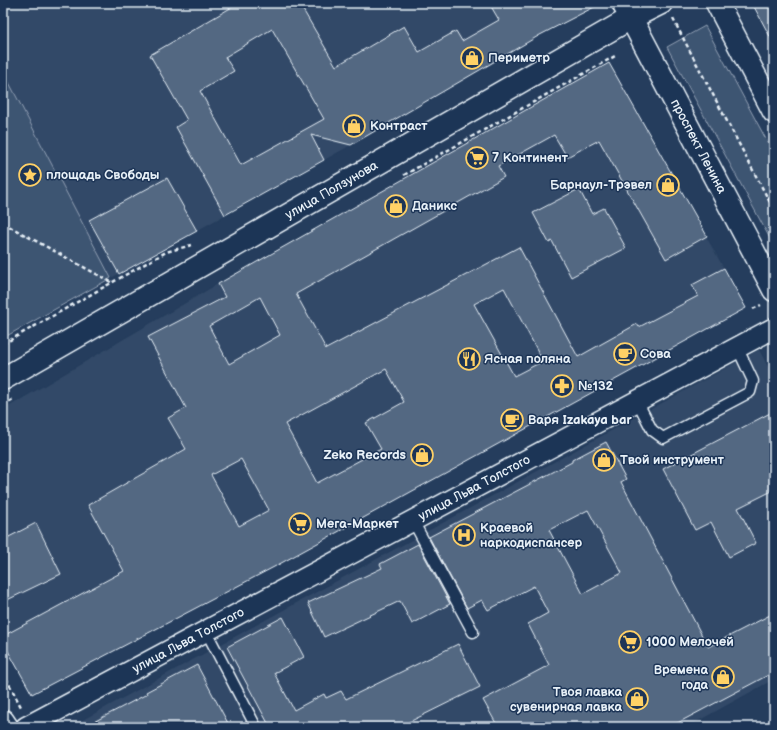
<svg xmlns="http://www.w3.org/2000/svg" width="777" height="730" viewBox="0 0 777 730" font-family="'Balsamiq Sans',sans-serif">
	<rect width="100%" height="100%" fill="#253d5d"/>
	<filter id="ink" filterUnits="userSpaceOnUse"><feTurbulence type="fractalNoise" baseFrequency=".025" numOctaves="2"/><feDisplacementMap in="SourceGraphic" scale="8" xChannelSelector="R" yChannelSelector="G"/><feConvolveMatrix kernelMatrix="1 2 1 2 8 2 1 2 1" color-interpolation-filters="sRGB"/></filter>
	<g filter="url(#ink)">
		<g fill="#334a68">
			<path d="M3,3H581L586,11L540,35L351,145L111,278L3,71Z"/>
			<path d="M609,63L746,308L274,567L32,694L3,642V410L218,284Z"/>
			<path d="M759,350L774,378V679L687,727H70Z"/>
		</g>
		<g fill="#3e5472" stroke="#93a2b5">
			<path d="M705,26L774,154V246L667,47Z"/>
			<path d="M3,71L111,278L3,338Z"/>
		</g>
		<g fill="#536782" stroke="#e8f1f8" fill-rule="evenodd">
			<path d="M239,3H299L336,66L404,26L419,52L456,31L462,41L499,20L489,3H602L540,35L351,145L311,135L324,160L225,215L176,127L187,120L150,55ZM272,29L324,119L241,165L200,91L234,71L225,57Z"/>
			<path d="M752,3H774V44L759,16Z"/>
			<path d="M609,63L707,236L666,259L599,140L567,157L554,135L498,166L504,177L296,294L326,349L519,247L578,357L637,324L639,327L698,296L692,285L724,268L746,308L274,567L32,694L3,642V636L124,571L88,505L186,449L168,418L186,408L148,337L225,297L218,284ZM504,288L543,361L514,376L474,304ZM260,297L280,335L229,364L209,326ZM386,369L404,402L366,423L381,449L317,483L285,424ZM241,459L269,510L239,526L211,475Z"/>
			<path d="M167,178L197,231L119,274L89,220Z"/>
			<path d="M579,189L592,214L604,208L626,248L571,277L552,241L549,243L533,213Z"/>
			<path d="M774,411V490L738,508L756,543L729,557L711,522L695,530L663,469Z"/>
			<path d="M606,442L626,479L621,482L708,647L774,613V672L670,727H498L483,700L549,665L528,624L548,613L534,586L488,610L482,600L467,608L429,537L572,462V460ZM588,510L622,573L583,594L549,530Z"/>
			<path d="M36,523L61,574L3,602V540Z"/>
			<path d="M418,544L450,604L412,624L400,601L324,637L308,603L382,568L380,564Z"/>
			<path d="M283,617L304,657L274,673L294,710L324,694L326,698L341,691L346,699L458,644L480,687L399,727H270L227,647Z"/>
			<path d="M197,665L230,727H84L147,694L146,692Z"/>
		</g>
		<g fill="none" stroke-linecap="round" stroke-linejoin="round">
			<g stroke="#e8f1f8" stroke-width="13">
				<g id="service">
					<path d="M637,401L652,430L663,438L750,392L753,381L737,347"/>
					<path d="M413,521L473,632"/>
					<path d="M206,631L256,727"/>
				</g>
			</g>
			<g stroke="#e8f1f8" stroke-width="23">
				<g id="minor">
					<path id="s1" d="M26,727L774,328"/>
				</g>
			</g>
			<g stroke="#e8f1f8" stroke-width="25">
				<g id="tertiary">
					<path id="s2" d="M3,379L631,18L661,3"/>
					<path d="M3,721L7,727"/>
				</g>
			</g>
			<g stroke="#e8f1f8" stroke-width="25">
				<g id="primary">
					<path id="s3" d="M623,3L774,290"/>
					<path d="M717,3L774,112"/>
				</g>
			</g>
			<g stroke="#e8f1f8" stroke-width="2.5" stroke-dasharray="4 3" stroke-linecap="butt">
				<path d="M673,19L774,210"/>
				<path d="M404,175L615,56"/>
				<path d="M3,223L111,282"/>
				<path d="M753,309L761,305"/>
				<path d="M3,344L166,252L192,245"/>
				<path d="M3,405L15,398"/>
				<path d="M3,672L21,707"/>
			</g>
			<use href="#service" stroke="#1d3557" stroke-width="10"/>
			<use href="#minor" stroke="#1d3557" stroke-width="20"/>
			<use href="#tertiary" stroke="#1d3557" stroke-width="22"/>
			<use href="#primary" stroke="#1d3557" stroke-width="22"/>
		</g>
	</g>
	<defs>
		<g id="shop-ring" transform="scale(1.15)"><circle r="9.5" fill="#1d3557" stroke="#ffd166" stroke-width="1.5"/><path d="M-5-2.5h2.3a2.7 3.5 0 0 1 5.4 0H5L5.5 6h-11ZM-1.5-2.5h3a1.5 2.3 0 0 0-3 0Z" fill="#ffd166"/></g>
		<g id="supermarket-ring" transform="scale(1.15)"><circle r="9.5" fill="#1d3557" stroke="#ffd166" stroke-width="1.5"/><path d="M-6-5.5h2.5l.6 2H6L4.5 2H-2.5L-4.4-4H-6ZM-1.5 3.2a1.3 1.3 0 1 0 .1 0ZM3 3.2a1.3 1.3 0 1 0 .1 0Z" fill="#ffd166"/></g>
		<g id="sight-ring" transform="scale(1.15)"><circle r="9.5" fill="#1d3557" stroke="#ffd166" stroke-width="1.5"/><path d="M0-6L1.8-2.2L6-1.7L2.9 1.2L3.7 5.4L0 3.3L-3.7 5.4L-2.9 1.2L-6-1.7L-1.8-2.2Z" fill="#ffd166"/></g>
		<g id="cafe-ring" transform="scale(1.15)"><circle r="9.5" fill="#1d3557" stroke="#ffd166" stroke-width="1.5"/><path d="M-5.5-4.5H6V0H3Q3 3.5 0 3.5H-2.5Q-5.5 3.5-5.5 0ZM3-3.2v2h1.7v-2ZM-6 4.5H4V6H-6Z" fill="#ffd166"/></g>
		<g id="restaurant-ring" transform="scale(1.15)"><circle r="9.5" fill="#1d3557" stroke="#ffd166" stroke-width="1.5"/><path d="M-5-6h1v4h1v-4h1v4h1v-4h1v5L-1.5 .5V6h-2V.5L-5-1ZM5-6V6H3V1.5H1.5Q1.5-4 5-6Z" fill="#ffd166"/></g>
		<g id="pharmacy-ring" transform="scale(1.15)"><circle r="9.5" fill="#1d3557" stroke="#ffd166" stroke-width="1.5"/><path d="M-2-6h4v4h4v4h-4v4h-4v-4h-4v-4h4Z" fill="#ffd166"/></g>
		<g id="hospital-ring" transform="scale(1.15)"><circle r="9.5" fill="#1d3557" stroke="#ffd166" stroke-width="1.5"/><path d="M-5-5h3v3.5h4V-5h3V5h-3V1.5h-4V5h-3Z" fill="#ffd166"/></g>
	</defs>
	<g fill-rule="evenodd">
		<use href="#shop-ring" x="472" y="58"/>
		<use href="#shop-ring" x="354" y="126"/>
		<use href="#supermarket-ring" x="477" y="158"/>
		<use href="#sight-ring" x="30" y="175"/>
		<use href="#shop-ring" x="668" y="185"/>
		<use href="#shop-ring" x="396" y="206"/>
		<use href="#cafe-ring" x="625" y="354"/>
		<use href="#restaurant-ring" x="469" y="359"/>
		<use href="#pharmacy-ring" x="562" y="386"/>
		<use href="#cafe-ring" x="512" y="420"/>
		<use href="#shop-ring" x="422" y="455"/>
		<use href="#shop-ring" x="604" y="460"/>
		<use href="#supermarket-ring" x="300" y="524"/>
		<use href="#hospital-ring" x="464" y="535"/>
		<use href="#supermarket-ring" x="630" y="642"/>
		<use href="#shop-ring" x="723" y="677"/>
		<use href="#shop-ring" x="637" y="699"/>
	</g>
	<g text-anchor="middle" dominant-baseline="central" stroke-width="3" stroke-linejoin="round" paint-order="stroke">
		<g font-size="13" font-weight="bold" fill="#e8f1f8" stroke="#1d3557" text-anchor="start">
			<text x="488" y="58">Периметр</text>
			<text x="370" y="126">Контраст</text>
			<text x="492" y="158">7 Континент</text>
			<text x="46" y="175">площадь Свободы</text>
			<text x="652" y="185" text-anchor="end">Барнаул-Трэвел</text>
			<text x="412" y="206">Даникс</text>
			<text x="640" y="354">Сова</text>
			<text x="484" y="359">Ясная поляна</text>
			<text x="578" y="386">№132</text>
			<text x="528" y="420">Варя Izakaya bar</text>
			<text x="406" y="455" text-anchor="end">Zeko Records</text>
			<text x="620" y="460">Твой инструмент</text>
			<text x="316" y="524">Мега-Маркет</text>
			<text x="480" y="528">Краевой<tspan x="480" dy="15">наркодиспансер</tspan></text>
			<text x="646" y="642">1000 Мелочей</text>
			<text x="708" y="670" text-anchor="end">Времена<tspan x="708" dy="15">года</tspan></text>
			<text x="622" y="692" text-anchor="end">Твоя лавка<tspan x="622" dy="15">сувенирная лавка</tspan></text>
		</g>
		<g font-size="13" fill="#e8f1f8" stroke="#1d3557">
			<text stroke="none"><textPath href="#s3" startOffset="162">проспект Ленина</textPath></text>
			<text stroke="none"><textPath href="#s2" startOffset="379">улица Ползунова</textPath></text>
			<text stroke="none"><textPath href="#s1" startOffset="508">улица Льва Толстого</textPath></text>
			<text stroke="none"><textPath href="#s1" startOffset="184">улица Льва Толстого</textPath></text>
		</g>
	</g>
	<rect width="777" height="730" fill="none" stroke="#1d3557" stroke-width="16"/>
	<rect x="8" y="8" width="761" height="714" fill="none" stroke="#e8f1f8" stroke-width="1.5" filter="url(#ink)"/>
</svg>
